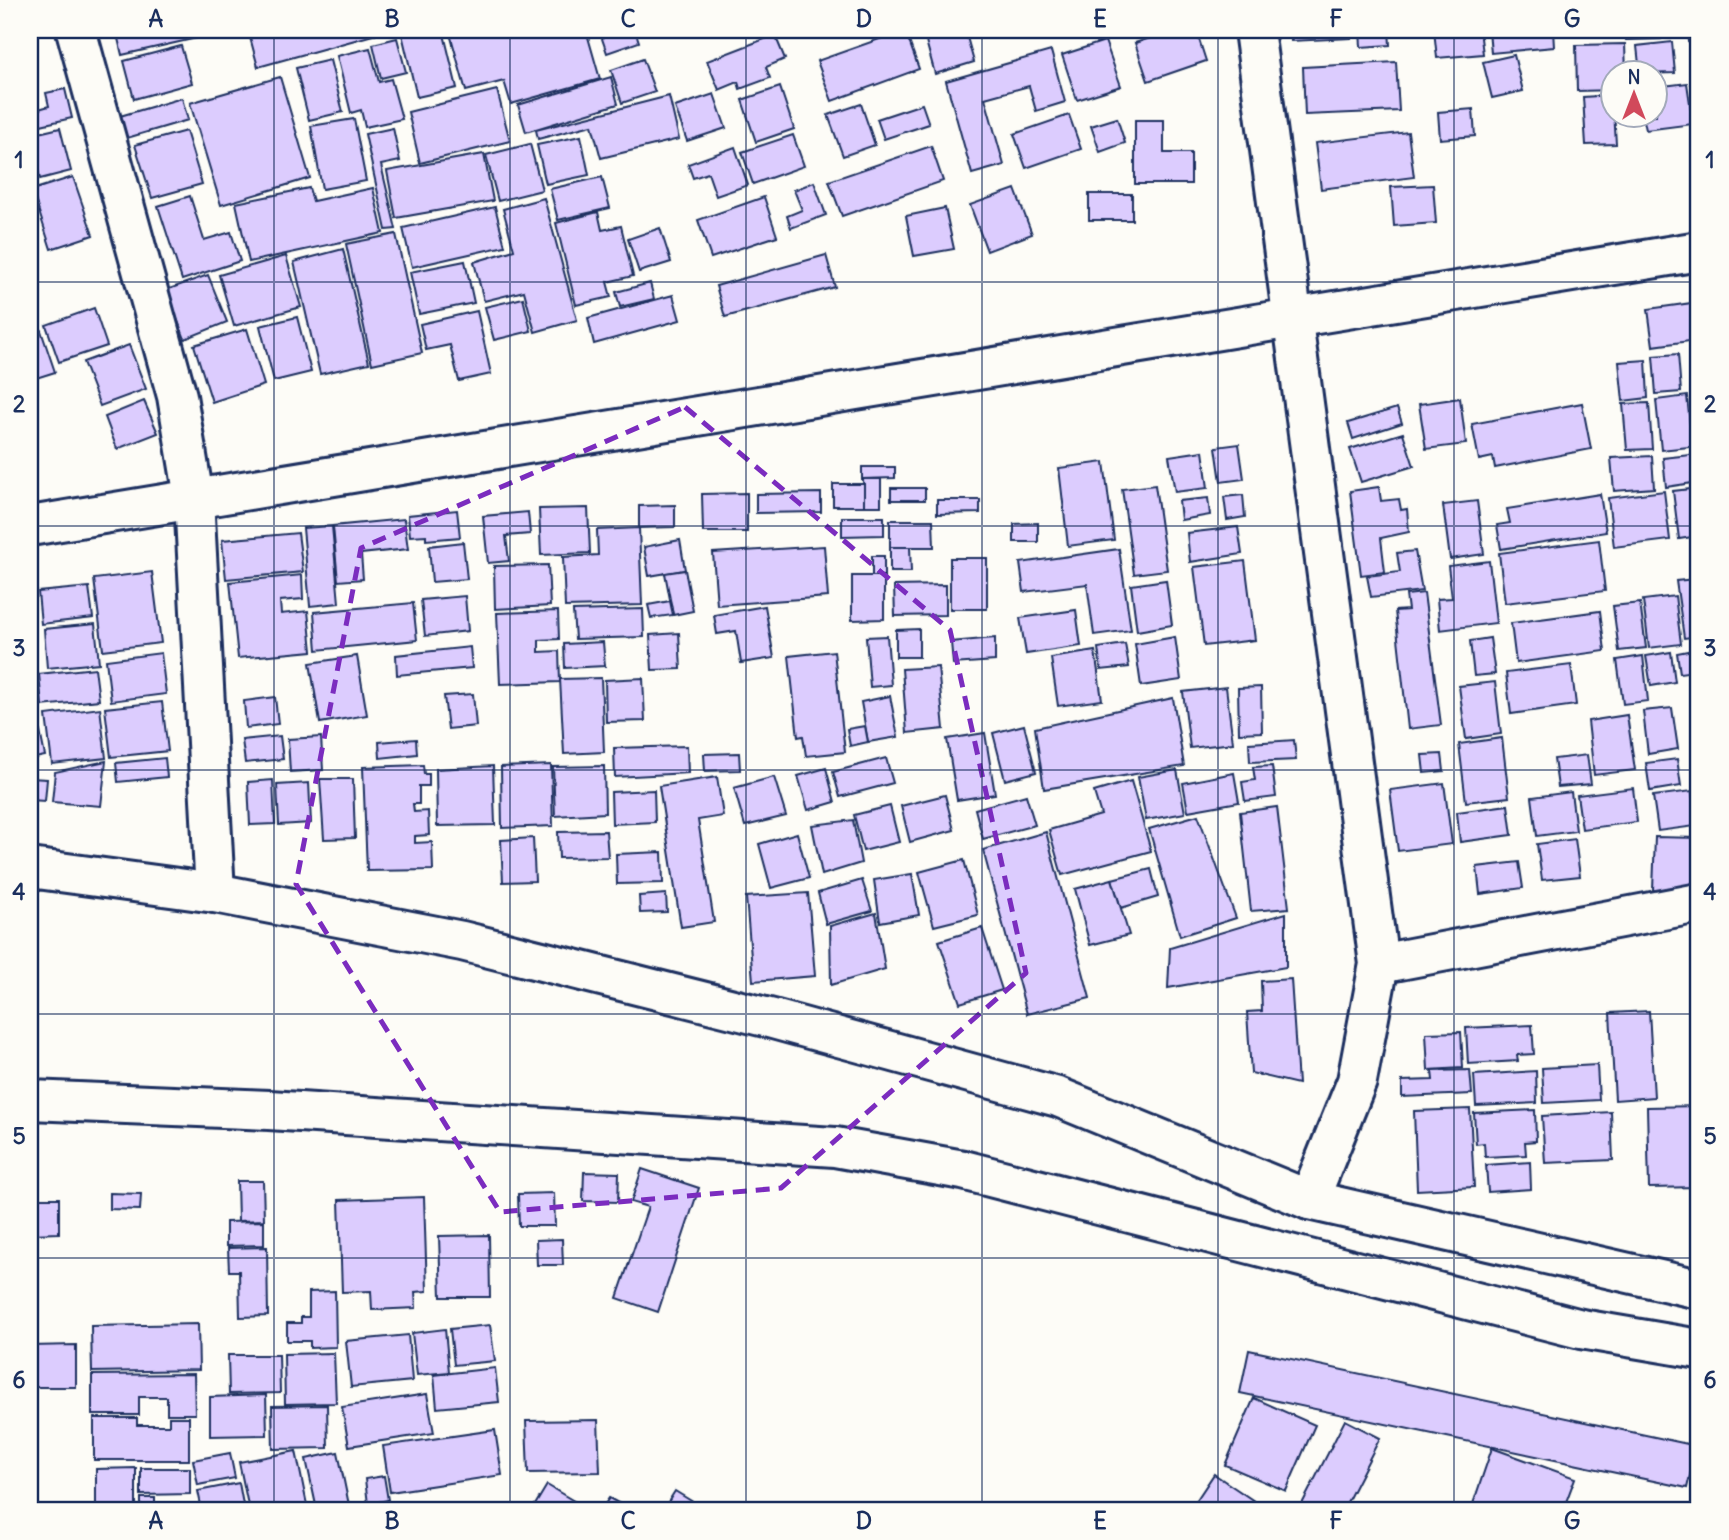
<svg xmlns="http://www.w3.org/2000/svg" width="1729" height="1540" viewBox="0 0 1729 1540" font-family="Delius,sans-serif">
	<rect width="100%" height="100%" fill="#fdfcf7"/>
	<filter id="ink" filterUnits="userSpaceOnUse"><feTurbulence type="fractalNoise" baseFrequency=".0143" numOctaves="2"/><feDisplacementMap in="SourceGraphic" scale="14" xChannelSelector="R" yChannelSelector="G"/><feConvolveMatrix kernelMatrix="1 2 1 2 8 2 1 2 1" color-interpolation-filters="sRGB"/></filter>
	<g filter="url(#ink)">
		<g fill="#dcccfe" stroke="#1b2f5e" stroke-width="2">
			<path d="M116,30H232L122,55Z"/>
			<path d="M248,30H391L258,67Z"/>
			<path d="M401,30H443L457,88L417,97Z"/>
			<path d="M449,30H586L600,79L511,104L504,81L466,91Z"/>
			<path d="M599,30H635L639,42L607,53Z"/>
			<path d="M905,30L919,69L832,101L817,61Z"/>
			<path d="M923,30H965L974,62L935,74Z"/>
			<path d="M1175,30H1196L1206,61L1148,81L1135,43Z"/>
			<path d="M1291,30H1351V38L1291,41Z"/>
			<path d="M1360,30H1389L1390,45L1361,47Z"/>
			<path d="M1434,30H1480L1483,54L1437,58Z"/>
			<path d="M1489,30H1553L1554,47L1491,53Z"/>
			<path d="M1570,30H1617V33L1571,36Z"/>
			<path d="M1625,30H1661V39L1626,40Z"/>
			<path d="M1687,30H1699V41L1688,42Z"/>
			<path d="M775,35L785,59L766,67L770,78L740,89L738,82L719,90L707,61Z"/>
			<path d="M397,38L406,72L381,78L373,44Z"/>
			<path d="M1105,41L1121,86L1077,100L1062,55Z"/>
			<path d="M1672,42L1675,73L1640,74L1637,46Z"/>
			<path d="M1625,44L1626,74H1614V90L1577,91L1576,45Z"/>
			<path d="M181,46L192,83L134,99L124,61Z"/>
			<path d="M1699,46V78L1695,79L1691,47Z"/>
			<path d="M370,48L379,82L391,79L402,119L365,127L361,110L351,113L337,56Z"/>
			<path d="M1051,51L1065,102L1036,111L1029,86L985,98L1004,165L972,174L946,81Z"/>
			<path d="M1514,55L1523,91L1492,98L1483,62Z"/>
			<path d="M643,59L655,92L622,103L611,70Z"/>
			<path d="M330,60L343,112L309,120L296,68Z"/>
			<path d="M1396,62L1399,111L1305,115L1303,67Z"/>
			<path d="M280,77L310,178L221,205L190,103Z"/>
			<path d="M611,77L618,104L526,132L518,105Z"/>
			<path d="M1687,83L1693,124L1646,130L1643,116H1656V87Z"/>
			<path d="M780,87L794,129L756,142L742,100Z"/>
			<path d="M1694,87H1699V117H1698Z"/>
			<path d="M65,89L72,118L36,126L32,111L49,106L46,93Z"/>
			<path d="M497,90L510,141L420,163L408,112Z"/>
			<path d="M714,94L726,128L687,141L675,107Z"/>
			<path d="M1613,95L1616,144L1586,145L1583,97Z"/>
			<path d="M669,96L679,139L601,158L592,125L538,139L536,130Z"/>
			<path d="M182,98L188,120L127,138L120,116Z"/>
			<path d="M861,104L875,145L843,156L828,115Z"/>
			<path d="M922,104L929,124L884,139L877,119Z"/>
			<path d="M1473,109L1475,136L1440,139L1438,112Z"/>
			<path d="M1069,115L1081,149L1026,168L1014,134Z"/>
			<path d="M1117,118L1125,143L1100,152L1091,126Z"/>
			<path d="M354,119L366,181L322,189L311,126Z"/>
			<path d="M1135,120H1164V153H1191V184H1135Z"/>
			<path d="M60,128L71,171L40,179L30,135Z"/>
			<path d="M393,128L400,161L381,165L396,229L386,230L365,134Z"/>
			<path d="M186,131L202,184L152,198L135,145Z"/>
			<path d="M1408,132L1414,177L1321,189L1315,143Z"/>
			<path d="M793,135L804,166L753,184L742,152Z"/>
			<path d="M581,136L589,175L546,184L537,145Z"/>
			<path d="M530,144L542,190L498,201L486,155Z"/>
			<path d="M931,146L943,181L842,216L829,181Z"/>
			<path d="M735,147L748,185L716,196L708,173L693,178L688,164Z"/>
			<path d="M484,154L493,201L396,218L387,171Z"/>
			<path d="M73,177L93,235L51,249L32,190Z"/>
			<path d="M602,177L610,208L558,220L550,189Z"/>
			<path d="M814,182L826,215L791,228L787,216L802,210L794,190Z"/>
			<path d="M1433,185L1436,223L1394,226L1391,187Z"/>
			<path d="M309,188L313,201L373,188L383,233L249,262L236,203Z"/>
			<path d="M1015,189L1032,234L987,251L970,205Z"/>
			<rect x="1089" y="194" width="43" height="26"/>
			<path d="M190,196L204,240L231,232L240,261L182,280L158,206Z"/>
			<path d="M764,197L777,236L711,258L698,220Z"/>
			<path d="M544,198L577,320L535,332L524,291L484,301L474,262L514,250L503,209Z"/>
			<path d="M495,207L505,246L412,267L403,228Z"/>
			<path d="M945,208L954,249L914,256L906,216Z"/>
			<path d="M598,212L602,230L621,226L633,276L607,282L611,297L576,305L556,223Z"/>
			<path d="M660,228L671,262L639,272L628,239Z"/>
			<path d="M396,234L422,353L372,364L346,244Z"/>
			<path d="M343,249L369,363L320,374L294,262Z"/>
			<path d="M826,255L835,287L725,317L716,286Z"/>
			<path d="M286,256L301,307L234,326L219,275Z"/>
			<path d="M465,261L474,303L419,314L410,272Z"/>
			<path d="M208,275L227,322L185,339L166,290Z"/>
			<path d="M650,283L654,299L620,307L616,292Z"/>
			<path d="M673,295L680,320L594,344L588,318Z"/>
			<path d="M30,298L55,372L30,380Z"/>
			<path d="M523,298L531,331L494,340L485,307Z"/>
			<path d="M1692,303L1697,340L1653,346L1648,309Z"/>
			<path d="M94,308L107,346L59,362L46,325Z"/>
			<path d="M477,311L491,374L459,381L450,345L426,350L420,324Z"/>
			<path d="M297,317L311,372L274,381L260,326Z"/>
			<path d="M247,329L264,385L212,402L194,345Z"/>
			<path d="M129,345L146,389L100,406L83,362Z"/>
			<path d="M1678,354L1681,392L1656,394L1653,356Z"/>
			<path d="M1646,360L1648,398L1623,401L1619,362Z"/>
			<path d="M1687,396L1690,425L1695,424L1698,446L1661,450L1656,400Z"/>
			<path d="M1460,398L1466,444L1426,449L1419,404Z"/>
			<path d="M144,401L158,433L117,449L105,417Z"/>
			<path d="M1582,403L1591,449L1495,468L1493,457L1479,460L1472,424Z"/>
			<path d="M1649,403L1652,449L1627,450L1623,404Z"/>
			<path d="M1397,408L1402,423L1353,439L1348,423Z"/>
			<path d="M1403,433L1414,466L1361,482L1350,449Z"/>
			<path d="M1239,444L1244,479L1221,482L1216,447Z"/>
			<path d="M1203,451L1208,488L1175,492L1169,456Z"/>
			<path d="M1699,454V482L1666,487L1663,458Z"/>
			<path d="M1652,456L1654,488L1614,491L1611,458Z"/>
			<path d="M1104,462L1114,540L1068,546L1059,468Z"/>
			<path d="M862,467H895V478L862,479Z"/>
			<path d="M863,479H881V506H864Z"/>
			<rect x="833" y="484" width="31" height="22"/>
			<path d="M1155,485L1167,570L1134,574L1122,489Z"/>
			<path d="M1379,487L1381,501L1399,499L1401,510L1407,509L1409,532L1381,538L1385,572L1361,575L1350,491Z"/>
			<rect x="891" y="488" width="34" height="12"/>
			<path d="M1699,488V536L1679,539L1673,491Z"/>
			<path d="M1664,491L1670,540L1614,547L1608,498Z"/>
			<path d="M747,493V532H703L702,494Z"/>
			<path d="M821,493V512L756,513V494Z"/>
			<path d="M1600,494L1606,532L1501,549L1497,525L1510,523L1507,509Z"/>
			<path d="M1243,495L1245,517L1227,520L1224,497Z"/>
			<path d="M1208,498L1210,515L1181,520L1179,501Z"/>
			<path d="M937,500H980V513L937,514Z"/>
			<path d="M1477,501L1484,554L1450,559L1443,505Z"/>
			<path d="M675,505V527L639,528V506Z"/>
			<path d="M588,508L590,553L541,555L539,509Z"/>
			<path d="M457,510L460,537L426,540V535L410,536L408,515Z"/>
			<path d="M528,512L530,534L506,536L509,561L488,563L483,516Z"/>
			<path d="M842,517H884V535L842,536Z"/>
			<path d="M404,519L408,549L361,554L363,579L338,581L333,526Z"/>
			<path d="M890,520H933L934,547H890Z"/>
			<path d="M1038,523V542H1014V524Z"/>
			<path d="M332,526L339,603L310,606L303,528Z"/>
			<path d="M1238,527L1242,554L1190,562L1187,533Z"/>
			<path d="M639,528L642,605L565,607L563,557L598,555L597,530Z"/>
			<path d="M298,533L303,572L226,579L222,540Z"/>
			<path d="M680,540L685,570L649,576L644,547Z"/>
			<path d="M1599,540L1605,591L1505,603L1499,553Z"/>
			<path d="M463,542L467,579L432,582L429,546Z"/>
			<path d="M824,546L828,597L717,605L713,553Z"/>
			<path d="M890,547H910L911,572H890Z"/>
			<path d="M1119,549L1131,630L1094,635L1087,584L1024,592L1020,563Z"/>
			<path d="M1415,551L1422,591L1371,597L1367,576L1400,572L1397,553Z"/>
			<rect x="872" y="556" width="12" height="20"/>
			<rect x="950" y="558" width="37" height="51"/>
			<path d="M1245,561L1255,640L1204,646L1194,567Z"/>
			<path d="M1489,561L1496,623L1440,630L1437,599L1452,598L1448,566Z"/>
			<path d="M548,565L550,606L495,609L494,566Z"/>
			<path d="M685,570L693,611L673,615L665,573Z"/>
			<path d="M152,572L161,643L103,650L94,579Z"/>
			<path d="M302,575L303,599L280,601L281,614L308,611L312,651L238,658L230,582Z"/>
			<path d="M852,576H884V619L852,620Z"/>
			<path d="M1695,579L1696,591L1699,590V636L1684,638L1676,581Z"/>
			<path d="M1166,580L1172,625L1137,631L1131,585Z"/>
			<path d="M946,585V615L895,616L894,586Z"/>
			<path d="M89,587L93,618L41,624L38,592Z"/>
			<path d="M1424,593L1441,725L1408,729L1395,611L1408,610L1406,595Z"/>
			<path d="M465,596L468,631L425,636L421,600Z"/>
			<path d="M1675,596L1681,644L1649,648L1643,600Z"/>
			<path d="M670,601L673,615L651,618L648,605Z"/>
			<path d="M413,603L417,640L317,650L314,612Z"/>
			<path d="M1640,603L1646,648L1619,651L1613,606Z"/>
			<path d="M765,606L774,658L741,663L736,631L717,634L714,615Z"/>
			<path d="M643,609L644,637L575,639L573,611Z"/>
			<path d="M1076,610L1081,646L1026,654L1020,618Z"/>
			<path d="M558,611L559,639L539,640V652L559,651L560,682L500,684L497,613Z"/>
			<path d="M1600,611L1605,651L1516,663L1511,623Z"/>
			<path d="M95,624L99,663L47,668L44,629Z"/>
			<path d="M919,629V657H896V630Z"/>
			<path d="M679,633L681,669L652,670L650,635Z"/>
			<path d="M887,636L891,685L870,687L866,637Z"/>
			<path d="M1175,637L1181,680L1141,686L1135,644Z"/>
			<path d="M995,638V661L953,664L951,642Z"/>
			<path d="M1490,638L1495,674L1474,676L1470,641Z"/>
			<path d="M603,642L605,666L565,668L564,644Z"/>
			<path d="M30,643L41,709L30,711Z"/>
			<path d="M1125,644L1129,667L1101,670L1098,648Z"/>
			<path d="M470,647L472,668L397,675L396,655Z"/>
			<path d="M1693,650L1695,671L1680,673L1677,653Z"/>
			<path d="M834,651L845,752L806,756L803,736L798,737L789,656Z"/>
			<path d="M1095,651L1102,700L1058,706L1051,658Z"/>
			<path d="M1671,652L1675,682L1651,686L1646,656Z"/>
			<path d="M161,653L166,694L111,701L106,660Z"/>
			<path d="M357,656L367,715L320,723L310,663Z"/>
			<path d="M1643,656L1648,701L1623,704L1617,660Z"/>
			<path d="M1571,665L1576,705L1511,714L1506,673Z"/>
			<path d="M938,667L944,729L907,733L902,669Z"/>
			<path d="M95,668L99,700L42,706L39,674Z"/>
			<path d="M601,678L604,752L564,754L560,679Z"/>
			<path d="M643,678L645,721L606,722L605,680Z"/>
			<path d="M1495,682L1501,734L1466,739L1459,686Z"/>
			<path d="M1226,687L1233,743L1190,748L1183,692Z"/>
			<path d="M1261,687L1262,732L1239,733L1238,688Z"/>
			<path d="M473,694L476,726L448,729L444,696Z"/>
			<path d="M890,696L898,737L868,742L861,702Z"/>
			<path d="M275,697L278,724L246,728L244,701Z"/>
			<path d="M1173,698L1184,766L1044,789L1035,728Z"/>
			<path d="M162,702L168,751L111,757L105,708Z"/>
			<path d="M100,708L106,758L52,764L46,715Z"/>
			<path d="M1672,708L1678,749L1648,754L1643,711Z"/>
			<path d="M1627,715L1635,770L1594,775L1588,721Z"/>
			<path d="M37,717L45,756L30,759V719Z"/>
			<path d="M1024,725L1036,772L1005,780L993,733Z"/>
			<path d="M865,726L868,742L850,746L847,729Z"/>
			<path d="M985,733L995,794L957,800L947,739Z"/>
			<path d="M280,736L283,759L245,763L242,740Z"/>
			<path d="M321,737L323,770L290,772L288,739Z"/>
			<path d="M1502,738L1509,797L1466,802L1459,744Z"/>
			<path d="M416,739L417,754L380,758L379,742Z"/>
			<path d="M1294,740L1296,760L1250,762L1249,743Z"/>
			<path d="M687,746L688,773L615,777L614,748Z"/>
			<path d="M739,753L740,770L705,771L704,754Z"/>
			<path d="M1442,754L1444,771L1424,773L1422,755Z"/>
			<path d="M1587,755L1591,784L1558,787L1554,759Z"/>
			<path d="M165,758L167,777L118,782L116,763Z"/>
			<path d="M886,758L893,783L840,797L833,772Z"/>
			<path d="M1677,759L1681,786L1650,791L1646,763Z"/>
			<path d="M106,761L101,806L52,802L55,772Z"/>
			<path d="M423,765L424,774H429V786H419V804H413L414,812L428,811L429,835L415,836V843L432,842L433,870L367,871L363,767Z"/>
			<path d="M551,765L553,826L502,828L501,767Z"/>
			<path d="M493,766L495,825L437,826L436,769Z"/>
			<path d="M604,766L605,813L555,816L553,767Z"/>
			<path d="M1272,766L1276,797L1245,801L1242,782L1255,780L1253,767Z"/>
			<path d="M826,768L835,802L808,810L798,776Z"/>
			<path d="M1177,770L1185,813L1146,820L1138,777Z"/>
			<path d="M1234,773L1239,802L1188,811L1183,783Z"/>
			<path d="M717,777L723,816L698,820L714,922L681,927L659,786Z"/>
			<path d="M774,777L786,816L745,826L734,788Z"/>
			<path d="M30,778L47,779L45,801L30,800Z"/>
			<path d="M320,779H353L355,838L324,839Z"/>
			<path d="M273,780L275,824L250,825L248,782Z"/>
			<path d="M1131,781L1151,851L1062,875L1049,830L1101,815L1094,792Z"/>
			<path d="M309,783L311,823L279,825L277,785Z"/>
			<path d="M1444,783L1452,844L1398,851L1390,790Z"/>
			<path d="M1633,788L1637,822L1582,829L1577,795Z"/>
			<path d="M654,790L655,822L612,824L611,792Z"/>
			<path d="M1692,791L1696,826L1658,831L1653,796Z"/>
			<path d="M1571,792L1576,831L1537,836L1532,797Z"/>
			<path d="M945,795L954,830L910,842L901,806Z"/>
			<path d="M1026,795L1035,825L983,839L975,809Z"/>
			<path d="M1508,805L1512,835L1460,842L1457,812Z"/>
			<path d="M890,806L899,842L863,851L854,815Z"/>
			<path d="M1277,807L1289,908L1251,911L1240,812Z"/>
			<path d="M1198,815L1236,918L1180,936L1149,829Z"/>
			<path d="M853,820L861,863L822,875L812,825Z"/>
			<path d="M606,831L608,857L559,858L558,832Z"/>
			<path d="M1046,832L1090,998L1027,1014L983,850Z"/>
			<path d="M797,833L809,878L771,888L759,844Z"/>
			<path d="M1655,837L1699,838V892L1653,890Z"/>
			<path d="M533,838L535,881L503,882L501,840Z"/>
			<path d="M1575,839L1580,876L1542,880L1537,844Z"/>
			<path d="M662,852L663,883L617,884L616,854Z"/>
			<path d="M964,860L978,915L934,926L919,872Z"/>
			<path d="M1519,862L1523,888L1480,894L1477,867Z"/>
			<path d="M1151,869L1158,897L1121,908L1112,879Z"/>
			<path d="M912,874L919,915L880,922L874,880Z"/>
			<path d="M1112,879L1129,935L1090,945L1075,889Z"/>
			<path d="M862,880L872,911L826,924L818,893Z"/>
			<path d="M808,893L815,976L753,981L746,897Z"/>
			<path d="M666,894L667,912L640,913L639,896Z"/>
			<path d="M876,913L885,969L831,985L830,926Z"/>
			<path d="M1286,913V967L1168,988L1170,948Z"/>
			<path d="M982,928L1002,990L960,1003L939,941Z"/>
			<path d="M1291,979L1298,1084L1251,1073L1247,1012L1262,1011L1261,981Z"/>
			<path d="M1649,1011L1654,1097L1615,1100L1610,1013Z"/>
			<path d="M1532,1025L1534,1054L1517,1055L1518,1061L1468,1064L1466,1028Z"/>
			<path d="M1461,1032L1463,1068L1428,1070L1426,1033Z"/>
			<path d="M1597,1065L1599,1100L1544,1103L1542,1068Z"/>
			<path d="M1470,1070L1472,1094L1402,1097V1081L1433,1080L1432,1071Z"/>
			<path d="M1536,1071L1537,1103L1476,1106L1474,1075Z"/>
			<path d="M1699,1106V1187L1649,1188L1647,1107Z"/>
			<path d="M1470,1109L1474,1187L1417,1190L1414,1111Z"/>
			<path d="M1535,1110L1536,1141L1525,1142L1526,1155L1485,1157L1484,1143L1476,1144L1474,1113Z"/>
			<path d="M1611,1112L1613,1160L1545,1163L1542,1116Z"/>
			<path d="M1530,1162L1531,1189L1488,1192L1486,1165Z"/>
			<path d="M642,1169L699,1188L658,1312L617,1298L648,1207L631,1202Z"/>
			<path d="M584,1172L619,1173L618,1202L583,1201Z"/>
			<path d="M237,1181H263L264,1220L238,1221Z"/>
			<path d="M110,1193L141,1194L140,1210L110,1209Z"/>
			<path d="M554,1193L555,1226H519L518,1194Z"/>
			<path d="M424,1197L427,1291L415,1292L416,1308L372,1310L371,1291L342,1292L339,1200Z"/>
			<path d="M30,1198H59V1233L31,1234Z"/>
			<path d="M264,1221V1245L226,1246V1222Z"/>
			<path d="M489,1235L490,1297H441L439,1236Z"/>
			<path d="M562,1239L563,1265H537L536,1240Z"/>
			<path d="M267,1247L268,1316L240,1317L239,1271H229L228,1248Z"/>
			<path d="M335,1291L336,1347L310,1348V1341H287V1323H301V1317H309V1292Z"/>
			<path d="M198,1324L199,1370L92,1372L91,1326Z"/>
			<path d="M490,1325L495,1361L454,1365L450,1329Z"/>
			<path d="M445,1329L449,1372L417,1375L412,1333Z"/>
			<path d="M408,1335L412,1381L351,1387L346,1341Z"/>
			<path d="M76,1345V1387H30V1346Z"/>
			<path d="M1249,1350L1697,1446L1687,1488L1240,1393Z"/>
			<path d="M334,1353L336,1403L285,1404L284,1354Z"/>
			<path d="M228,1355H279L280,1393L229,1394Z"/>
			<path d="M495,1368L499,1402L437,1408L434,1375Z"/>
			<path d="M194,1374L195,1414H167V1397H139V1415H92V1375Z"/>
			<path d="M427,1394L434,1433L349,1446L342,1407Z"/>
			<path d="M266,1395L267,1435L210,1436V1397Z"/>
			<path d="M1254,1398L1315,1425L1286,1491L1225,1465Z"/>
			<path d="M327,1405L328,1448L273,1449L272,1406Z"/>
			<path d="M169,1417H189V1460H94V1418H137V1425H169Z"/>
			<path d="M598,1420L600,1472L528,1473L526,1421Z"/>
			<path d="M1345,1420L1380,1438L1343,1510H1315L1302,1504Z"/>
			<path d="M495,1430L502,1475L390,1492L383,1446Z"/>
			<path d="M1492,1448L1575,1478L1563,1510H1471Z"/>
			<path d="M296,1451L308,1510H249L239,1462Z"/>
			<path d="M338,1452L349,1505L317,1510L306,1459Z"/>
			<path d="M230,1453L235,1478L198,1485L193,1460Z"/>
			<path d="M136,1468V1507H96V1469Z"/>
			<path d="M141,1468H190V1494L141,1495Z"/>
			<path d="M1214,1474L1257,1503L1252,1510H1190Z"/>
			<path d="M384,1476L388,1500L368,1504L365,1479Z"/>
			<path d="M239,1483L244,1510H202L198,1491Z"/>
			<path d="M547,1485L589,1510H532Z"/>
			<path d="M675,1491L706,1510H663Z"/>
			<rect x="141" y="1498" width="14" height="12"/>
			<path d="M609,1498L631,1510H601Z"/>
			<rect x="163" y="1506" width="21" height="4"/>
			<path d="M94,1507V1510H65V1508Z"/>
		</g>
		<g fill="none" stroke-linecap="round" stroke-linejoin="round">
			<g stroke="#1b2f5e" stroke-width="44">
				<g id="street">
					<path d="M76,30L177,396L194,498L215,893"/>
					<path d="M1254,30L1379,964L1357,1081L1309,1200"/>
					<path d="M30,526L1699,251"/>
					<path d="M1379,964L1699,903"/>
				</g>
			</g>
			<g stroke="#1b2f5e" stroke-width="44">
				<g id="secondary">
					<path d="M30,868L215,893L462,941L773,1019L1058,1097L1309,1200L1699,1289"/>
					<path d="M30,1100L269,1110L835,1147L963,1170L1581,1329L1699,1349"/>
				</g>
			</g>
			<use href="#street" stroke="#fdfcf7" stroke-width="38"/>
			<use href="#secondary" stroke="#fdfcf7" stroke-width="38"/>
		</g>
	</g>
	<path fill="none" stroke="#7b2cbf" stroke-width="5" stroke-dasharray="14 9" stroke-linejoin="round" d="M685,407L950,630L1026,973L781,1188L500,1212L296,884L361,548Z"/>
	<path fill="none" stroke="#1b2f5e" stroke-width="2" stroke-opacity="0.55" d="M274,30V1510M510,30V1510M746,30V1510M982,30V1510M1218,30V1510M1454,30V1510M30,282H1699M30,526H1699M30,770H1699M30,1014H1699M30,1258H1699"/>
	<rect width="1729" height="1540" fill="none" stroke="#fdfcf7" stroke-width="77"/>
	<g transform="translate(1634 94)"><circle r="33" fill="#fdfcf7" stroke="#a3aaba" stroke-width="2"/>
	<path d="M0-5L12 26L0 18L-12 26Z" fill="#d1495b"/>
	<text y="-10" font-size="19" font-weight="bold" text-anchor="middle" fill="#1b2f5e">N</text>
	</g>
	<rect x="38" y="38" width="1652" height="1464" fill="none" stroke="#1b2f5e" stroke-width="2.5"/>
	<g font-size="23" text-anchor="middle" font-weight="bold" fill="#1b2f5e">
		<text x="156" y="27">A</text>
		<text x="392" y="27">B</text>
		<text x="628" y="27">C</text>
		<text x="864" y="27">D</text>
		<text x="1100" y="27">E</text>
		<text x="1336" y="27">F</text>
		<text x="1572" y="27">G</text>
		<text x="19" y="168">1</text>
		<text x="1710" y="168">1</text>
		<text x="19" y="412">2</text>
		<text x="1710" y="412">2</text>
		<text x="19" y="656">3</text>
		<text x="1710" y="656">3</text>
		<text x="19" y="900">4</text>
		<text x="1710" y="900">4</text>
		<text x="19" y="1144">5</text>
		<text x="1710" y="1144">5</text>
		<text x="19" y="1388">6</text>
		<text x="1710" y="1388">6</text>
		<text x="156" y="1529">A</text>
		<text x="392" y="1529">B</text>
		<text x="628" y="1529">C</text>
		<text x="864" y="1529">D</text>
		<text x="1100" y="1529">E</text>
		<text x="1336" y="1529">F</text>
		<text x="1572" y="1529">G</text>
	</g>
</svg>
